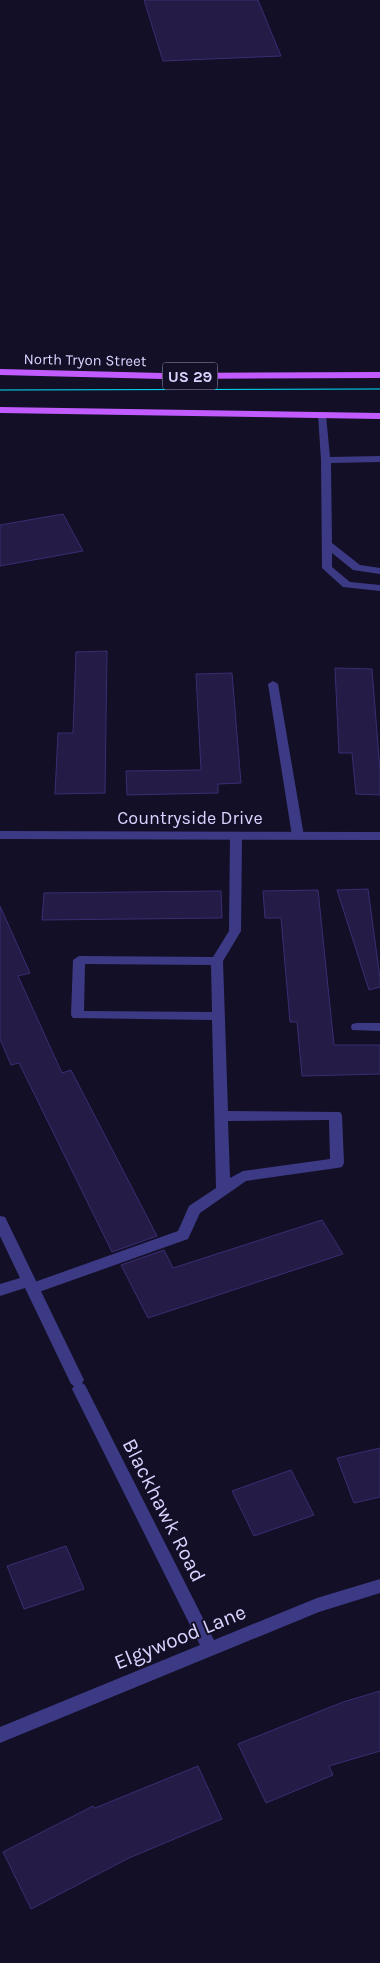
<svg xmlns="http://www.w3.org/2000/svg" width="380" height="1963" viewBox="0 0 380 1963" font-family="Karla,sans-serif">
	<rect width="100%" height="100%" fill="#130f26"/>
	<g fill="#241b47" stroke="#3b2d73">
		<path d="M144,0H258L281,56L163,61Z"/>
		<path d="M63,514L83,551L0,566V525Z"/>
		<path d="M107,651L105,793L55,794L58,733H73L76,652Z"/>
		<path d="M335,668L372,669L380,771V795L356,794L352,753H339Z"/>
		<path d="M232,673L241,783L218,784V793L127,795L126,771L201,770L196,674Z"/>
		<path d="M368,889L380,978V987L369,990L337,890Z"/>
		<path d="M318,890L334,1045H380V1074L302,1076L297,1022H290L281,918H265L263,891Z"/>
		<path d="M221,891L222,918L42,920L44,893Z"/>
		<path d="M0,906L30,973L18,976L62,1073L71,1070L157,1236L112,1252L19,1063L11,1065L0,1039Z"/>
		<path d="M322,1220L343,1254L148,1318L121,1265L164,1250L173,1268Z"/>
		<path d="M380,1448V1497L354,1503L337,1458Z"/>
		<path d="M291,1470L314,1515L254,1536L232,1491Z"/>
		<path d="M66,1546L84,1589L24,1609L7,1566Z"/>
		<path d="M380,1691V1751L329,1766L333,1775L266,1803L238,1744L343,1702Z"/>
		<path d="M198,1766L222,1819L129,1858L31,1909L3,1852L93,1806L95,1808Z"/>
	</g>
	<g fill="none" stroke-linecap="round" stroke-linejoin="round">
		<g fill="#3d3a85" fill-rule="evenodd">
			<path d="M322,412L326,415L330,457L380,456V462L331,463L332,543L360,565L380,568V574L353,570L332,553V567L350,582L380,585V591L343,587L322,568L321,460L318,415Z"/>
			<path d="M273,681L278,684L304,836L298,840L292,836L268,684Z"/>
			<path d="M236,832L242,836L241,931L223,961L228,1111L340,1112L342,1115L344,1163L342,1167L337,1168L246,1181L200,1213L188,1239L39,1292L34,1294L29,1292L27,1288L29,1284L178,1231L189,1206L216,1188L212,1020L73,1018L71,1015L73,960L79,956L213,957L229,931L230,836ZM85,964L211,965L212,1012L84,1011ZM329,1120L330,1159L243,1171L230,1178L228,1121Z"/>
			<path d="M357,1023H380V1031L352,1030L351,1027L352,1024Z"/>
		</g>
		<g fill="#3d3a85" fill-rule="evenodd">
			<path d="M0,831L380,832V840L0,839Z"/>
			<path d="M0,1216L5,1217L7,1221L84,1380L82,1383L85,1385L214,1640L317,1598L380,1579V1593L319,1612L0,1743V1727L200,1645L72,1389L74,1386L71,1384L25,1288L0,1296V1284L20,1278L0,1236Z"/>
		</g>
		<g fill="#c25bff" fill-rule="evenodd">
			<path d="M0,369L163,373L380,372V378L163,379L0,375Z"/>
			<path d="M0,407L380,413V419L0,413Z"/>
		</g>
		<path stroke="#00e5ff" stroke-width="1" d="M0,390L380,389"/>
	</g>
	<g text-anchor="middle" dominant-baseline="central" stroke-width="4" stroke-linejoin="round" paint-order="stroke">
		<g font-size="15" fill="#d9d4ff" stroke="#130f26">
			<text transform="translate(85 360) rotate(1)">North Tryon Street</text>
		</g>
		<rect fill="#130f26" stroke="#9e99be" stroke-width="1" x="162.5" y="362.5" width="55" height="27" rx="4"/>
		<g font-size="16" font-weight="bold" fill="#d9d4ff">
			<text x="190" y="376">US 29</text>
		</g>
		<g font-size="18" fill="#d9d4ff" stroke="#130f26">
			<text x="190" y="818">Countryside Drive</text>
		</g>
		<g font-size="21" fill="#d9d4ff" stroke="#130f26">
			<text transform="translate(164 1510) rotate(63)">Blackhawk Road</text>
			<text transform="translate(180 1637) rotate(-22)">Elgywood Lane</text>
		</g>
	</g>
</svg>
